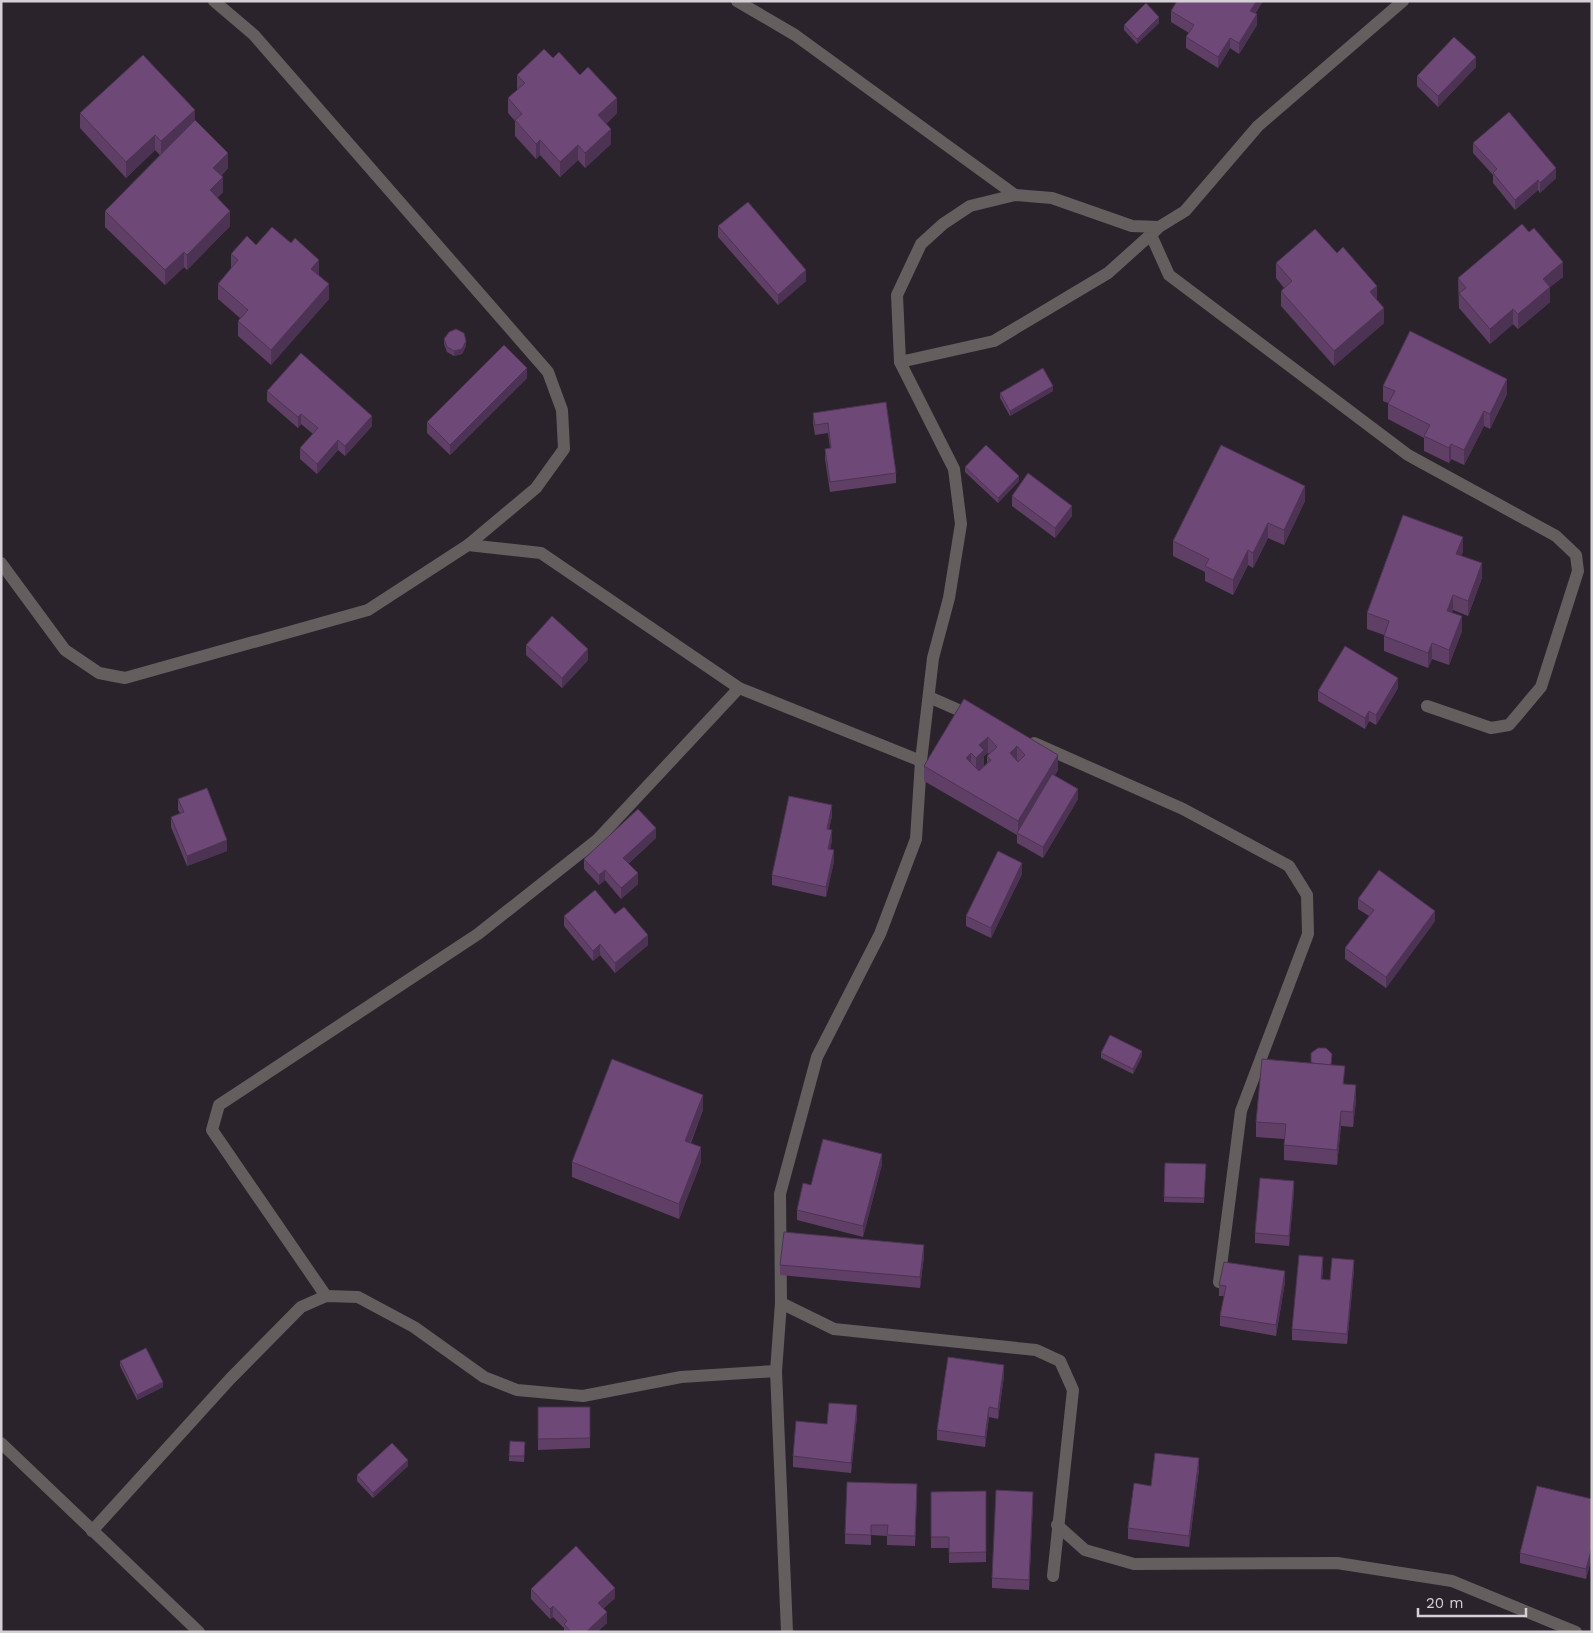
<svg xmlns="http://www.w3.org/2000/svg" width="1593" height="1633" viewBox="0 0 1593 1633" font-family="'Work Sans',sans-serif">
	<rect width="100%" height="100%" fill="#2a232c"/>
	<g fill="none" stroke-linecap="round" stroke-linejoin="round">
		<g stroke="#645e5e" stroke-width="12">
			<path d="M737,1L795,35L1015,195"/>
			<path d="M1151,235L1169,275L1408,455L1556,536L1576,555L1578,571L1541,687L1509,725L1491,728L1427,706"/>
			<path d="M900,362L994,341L1108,273L1157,229"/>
			<path d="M468,545L541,553L739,688L921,761"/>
			<path d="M1,563L65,650L99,673L125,678L368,610L468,545L536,488L564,449L562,410L548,372L254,35L214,1"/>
			<path d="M929,697L972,716"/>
			<path d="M1034,743L1183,809L1289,866L1307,895L1308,934L1241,1111L1219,1282"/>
			<path d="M326,1296L212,1130L219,1105L478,934L597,840L739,688"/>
			<path d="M781,1303L834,1329L1036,1350L1060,1361L1073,1390L1053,1576"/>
			<path d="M1,1443L199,1632"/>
			<path d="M1057,1525L1085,1550L1134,1564L1337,1563L1452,1581L1576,1632"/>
			<path d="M92,1531L230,1379L301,1307L326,1296L358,1297L414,1327L484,1377L517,1390L583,1396L681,1377L776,1371"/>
			<path d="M787,1632L776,1371L781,1303L780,1194L817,1057L880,934L916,839L921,761L933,658L949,598L961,524L954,469L900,362L897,295L921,244L943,224L970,206L1015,195L1052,198L1132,226L1159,227L1185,211L1258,126L1403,1"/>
		</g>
	</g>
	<g fill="#5f3f66" fill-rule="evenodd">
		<path d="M1177,1H1263L1255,14L1257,25L1239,54L1230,48L1218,68L1186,48V37L1189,33L1171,22V11Z"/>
		<path d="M1159,23L1137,44L1124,30V25Z"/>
		<path d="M553,58L617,113L606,124L611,144L585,168L578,160L560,177L540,155L536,159L515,136V121L508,113V98L517,90V75Z"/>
		<path d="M1476,67L1438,107L1417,86V76Z"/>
		<path d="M80,113L195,120L228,168L221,176L223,192L217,198L230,226L187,270L184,267L165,285L105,227V211L160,155L155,150L126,178L80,128Z"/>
		<path d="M1473,143L1556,178L1540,193L1538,190L1515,210L1493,183V175L1473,153Z"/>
		<path d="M718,226L806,281L778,305L718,237Z"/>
		<path d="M256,245L319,275L329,299L271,365L238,336V321L240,318L218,299V284L231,269V254Z"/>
		<path d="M1276,263L1384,323L1334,366L1281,306V291L1284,288L1276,278Z"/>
		<path d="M1563,277L1550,287V302L1518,329L1513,324L1490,344L1459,308L1458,278Z"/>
		<path d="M444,339L466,346L462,354L454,356L447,352L444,344Z"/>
		<path d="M527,378L450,455L427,433V422Z"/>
		<path d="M1383,386L1507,394L1490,429L1484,426L1464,465L1451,459L1449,463L1424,451V438L1388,419V403L1383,401Z"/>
		<path d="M267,391L372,426L345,456L338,450L317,474L300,459V448L313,434L301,424L298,428L267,401Z"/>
		<path d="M1053,391L1010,416L1000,398V393Z"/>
		<path d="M813,413L896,473V483L830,492L825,459V449L830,448L828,433L815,435L813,423Z"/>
		<path d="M965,467L1019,481L998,503L965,472Z"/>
		<path d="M1012,496L1072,516L1055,538L1012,506Z"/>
		<path d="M1305,501L1284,545L1268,538L1253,568L1248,565L1233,595L1205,581V572L1173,556V541Z"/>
		<path d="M1463,552L1461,555L1482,578L1468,616L1453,610L1452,612L1462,631L1449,665L1432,659L1428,668L1384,651V635L1367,629V613Z"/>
		<path d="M526,645L588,660L562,688L526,655Z"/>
		<path d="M1398,688L1376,725L1369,721L1365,729L1318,701V691Z"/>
		<path d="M964,699L1058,770L1054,776L1078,799L1043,858L1017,843V835L924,781V766ZM988,753L989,754L987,756V763L984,766V756Z"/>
		<path d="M178,799L227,851L187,866L171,827V817L180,813L178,810Z"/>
		<path d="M832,816L829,829L832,840L830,850L834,861L826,897L772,885V875Z"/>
		<path d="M656,838L628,864L638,884L621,899L605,880L599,885L584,869V859Z"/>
		<path d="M1022,874L991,938L966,926V916Z"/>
		<path d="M1358,899L1435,921L1386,988L1345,959V948L1369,916L1358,909Z"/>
		<path d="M615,914L648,945L615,973L600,955L593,961L564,926V916Z"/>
		<path d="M1101,1053L1142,1056L1133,1074L1101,1058Z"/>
		<path d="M1311,1062L1331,1065L1356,1100L1353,1127L1341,1126L1337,1165L1284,1160V1139L1256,1137V1122L1311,1063Z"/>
		<path d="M703,1110L691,1143L701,1162L679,1219L572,1177V1162Z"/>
		<path d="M1165,1163L1206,1164L1204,1203L1164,1202Z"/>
		<path d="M882,1164L863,1237L797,1220V1210L811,1185Z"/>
		<path d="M1294,1191L1289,1246L1255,1243V1233Z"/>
		<path d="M924,1256L920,1288L780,1275V1265Z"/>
		<path d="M1323,1268L1322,1279L1330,1280L1354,1270L1347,1344L1292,1340V1329Z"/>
		<path d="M1285,1282L1276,1336L1220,1326V1316L1224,1296H1219V1285Z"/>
		<path d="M120,1361L163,1387L137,1400L120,1366Z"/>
		<path d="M1004,1376L998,1419L989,1417L985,1447L937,1440V1430Z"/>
		<path d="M538,1407H590V1448L538,1450Z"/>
		<path d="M857,1416L851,1473L793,1467V1456L827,1424Z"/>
		<path d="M525,1447L524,1462L509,1461V1456Z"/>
		<path d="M408,1466L373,1498L357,1481V1475Z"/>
		<path d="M1199,1469L1189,1547L1128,1539V1528L1151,1486Z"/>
		<path d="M986,1491V1562L949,1563V1548H931V1492Z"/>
		<path d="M917,1495L915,1546L887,1545V1536L871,1535V1545L845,1544V1534Z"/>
		<path d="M1592,1499V1557L1586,1579L1520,1563V1553Z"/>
		<path d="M1033,1502L1029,1590L992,1588V1578Z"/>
		<path d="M531,1589L615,1598L603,1609L607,1623L597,1632H564V1628L553,1617L550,1619L531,1599Z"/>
	</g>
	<g fill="#4d3353">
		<path d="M1257,1H1263L1250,21V11Z"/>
		<path d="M1257,14V25L1239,54V43Z"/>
		<path d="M1159,17V23L1137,44V39Z"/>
		<path d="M1230,38V48L1218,68V57Z"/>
		<path d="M1476,57V67L1438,107V96Z"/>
		<path d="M617,98V113L598,131V115Z"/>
		<path d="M195,110V126L161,156V141Z"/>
		<path d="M611,129V144L585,168V153Z"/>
		<path d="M155,135V150L126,178V162Z"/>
		<path d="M540,140V155L536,159V144Z"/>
		<path d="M578,145V160L560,177V162Z"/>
		<path d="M228,153V168L213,183V168Z"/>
		<path d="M1556,168V178L1540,193V183Z"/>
		<path d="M223,177V192L210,205V190Z"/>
		<path d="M1538,180V190L1515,210V200Z"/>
		<path d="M230,211V226L187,270V255Z"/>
		<path d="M184,252V267L165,285V270Z"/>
		<path d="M319,260V275L311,284V269Z"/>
		<path d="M1563,262V277L1550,287V302L1518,329V314L1543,279Z"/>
		<path d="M806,270V281L778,305V295Z"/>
		<path d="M329,284V299L271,365V350Z"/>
		<path d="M1377,286V301L1370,292Z"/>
		<path d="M1384,308V323L1334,366V351Z"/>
		<path d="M1513,309V324L1490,344V329Z"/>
		<path d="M466,341V346L462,354L454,356V351Z"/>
		<path d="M527,368V378L450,455V445Z"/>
		<path d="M1507,379V394L1490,429V414Z"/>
		<path d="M1053,386V391L1010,416V411Z"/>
		<path d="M1484,411V426L1464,465V450Z"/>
		<path d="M301,414V424L298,428V417Z"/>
		<path d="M372,416V426L345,456V446Z"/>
		<path d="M338,440V450L317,474V464Z"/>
		<path d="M1451,444V459L1449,463V448Z"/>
		<path d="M1019,476V481L998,503V498Z"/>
		<path d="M1305,486V501L1284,545V530Z"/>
		<path d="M1072,506V516L1055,538V528Z"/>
		<path d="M1268,523V538L1253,568V553Z"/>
		<path d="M1463,537V552L1456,569V554Z"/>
		<path d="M1248,550V565L1233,595V580Z"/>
		<path d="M1482,563V578L1468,616V601Z"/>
		<path d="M1453,595V610L1447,626V611Z"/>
		<path d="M1462,616V631L1449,665V650Z"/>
		<path d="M1432,643V659L1428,668V653Z"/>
		<path d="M588,649V660L562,688V678Z"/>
		<path d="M1398,678V688L1376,725V715Z"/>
		<path d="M1369,711V721L1365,729V718Z"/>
		<path d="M988,737V753L984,756V766L976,774V758L979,745Z"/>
		<path d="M1017,746V761L1010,753Z"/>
		<path d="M971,753V768L966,758Z"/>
		<path d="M1058,755V770L1019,834H1018V821Z"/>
		<path d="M1078,789V799L1043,858V847Z"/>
		<path d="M832,805V816L827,839V829Z"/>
		<path d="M656,828V838L623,868V858Z"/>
		<path d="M832,830V840L828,859V849Z"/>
		<path d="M227,840V851L187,866V856Z"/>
		<path d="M834,850V861L826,897V887Z"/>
		<path d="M1022,863V874L991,938V928Z"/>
		<path d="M605,870V880L599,885V875Z"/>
		<path d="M638,873V884L621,899V888Z"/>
		<path d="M1435,911V921L1386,988V977Z"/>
		<path d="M648,935V945L615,973V963Z"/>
		<path d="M600,944V955L593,961V951Z"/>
		<path d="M1142,1051V1056L1133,1074V1069Z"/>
		<path d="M1356,1085V1100L1353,1127V1112Z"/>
		<path d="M703,1095V1110L685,1156V1141Z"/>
		<path d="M1341,1111V1126L1337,1165V1150Z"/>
		<path d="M701,1147V1162L679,1219V1204Z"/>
		<path d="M882,1154V1164L863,1237V1226Z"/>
		<path d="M1294,1181V1191L1289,1246V1236Z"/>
		<path d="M924,1245V1256L920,1288V1277Z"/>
		<path d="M1323,1257V1268L1321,1289V1279Z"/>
		<path d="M1354,1260V1270L1347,1344V1334Z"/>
		<path d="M1285,1271V1282L1276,1336V1325Z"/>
		<path d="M1004,1365V1376L998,1419V1409Z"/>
		<path d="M163,1382V1387L137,1400V1395Z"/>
		<path d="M857,1405V1416L851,1473V1463Z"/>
		<path d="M989,1407V1417L985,1447V1437Z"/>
		<path d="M1199,1458V1469L1189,1547V1536Z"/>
		<path d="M408,1460V1466L373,1498V1493Z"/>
		<path d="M1033,1492V1502L1029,1590V1580Z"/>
		<path d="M1592,1547V1557L1586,1579V1569Z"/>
		<path d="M615,1588V1598L598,1614V1603Z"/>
		<path d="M553,1606V1617L550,1619V1609Z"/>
		<path d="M607,1612V1623L597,1632H586Z"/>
	</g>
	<g fill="#6e4977" stroke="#4d3353" fill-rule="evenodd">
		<path d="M1177,1H1257L1250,11L1257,14L1239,43L1230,38L1218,57L1186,37L1194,25L1171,11Z"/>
		<path d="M1146,3L1159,17L1137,39L1124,25Z"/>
		<path d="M1454,37L1476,57L1438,96L1417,76Z"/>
		<path d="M544,49L553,58L559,52L580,75L588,67L617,98L598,115L611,129L585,153L578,145L560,162L540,140L536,144L515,120L522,114L508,98L525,83L517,75Z"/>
		<path d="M143,55L195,110L161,141L155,135L126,162L80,113Z"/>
		<path d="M1509,112L1556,168L1540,183L1538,180L1515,200L1493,173L1497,169L1473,143Z"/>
		<path d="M195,120L228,153L213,168L223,177L210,190L230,211L187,255L184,252L165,270L105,211Z"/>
		<path d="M748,202L806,270L778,295L718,226Z"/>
		<path d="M1522,224L1529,232L1534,228L1563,262L1543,279L1550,287L1518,314L1513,309L1490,329L1459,293L1466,288L1458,278Z"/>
		<path d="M272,227L291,243L295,238L319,260L311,269L329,284L271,350L238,321L248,310L218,284L238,260L231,254L247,236L256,245Z"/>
		<path d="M1315,229L1337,253L1343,247L1377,286L1370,292L1384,308L1334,351L1281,291L1292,281L1276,263Z"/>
		<path d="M456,329L464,333L466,341L462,349L454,351L447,347L444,339L449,332Z"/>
		<path d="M1410,331L1507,379L1490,414L1484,411L1464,450L1451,444L1449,448L1424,436L1430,425L1388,404L1395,391L1383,386Z"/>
		<path d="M504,345L527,368L450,445L427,422Z"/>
		<path d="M301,353L372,416L345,446L338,440L317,464L300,448L318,428L301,414L298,417L267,391Z"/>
		<path d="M1043,368L1053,386L1010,411L1000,393Z"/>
		<path d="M886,402L896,473L830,482L825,449L831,448L828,423L815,425L813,413Z"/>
		<path d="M986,445L1019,476L998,498L965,467Z"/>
		<path d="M1221,445L1305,486L1284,530L1268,523L1253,553L1248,550L1233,580L1205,566L1209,559L1173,541Z"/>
		<path d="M1028,473L1072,506L1055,528L1012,496Z"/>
		<path d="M1403,515L1463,537L1456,554L1482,563L1468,601L1453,595L1447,611L1462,616L1449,650L1432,643L1428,653L1384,636L1389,621L1367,613Z"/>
		<path d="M552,616L588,649L562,678L526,645Z"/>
		<path d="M1345,646L1398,678L1376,715L1369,711L1365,718L1318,691Z"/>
		<path d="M964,699L1058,755L1018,821L924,766ZM988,737L997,747L987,756L991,760L979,771L966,758L971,753L976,758L984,750L979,745ZM1017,746L1025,755L1018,762L1010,753Z"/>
		<path d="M1052,774L1078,789L1043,847L1017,833Z"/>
		<path d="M207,788L227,840L187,856L171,817L184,812L178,799Z"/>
		<path d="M789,796L832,805L827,829L832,830L828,849L834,850L826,887L772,875Z"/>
		<path d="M638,809L656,828L623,858L638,873L621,888L605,870L599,875L584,859Z"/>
		<path d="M998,851L1022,863L991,928L966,916Z"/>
		<path d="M1379,870L1435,911L1386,977L1345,948L1374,910L1358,899Z"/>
		<path d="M595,890L615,914L624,907L648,935L615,963L600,944L593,951L564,916Z"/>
		<path d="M1110,1035L1142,1051L1133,1069L1101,1053Z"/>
		<path d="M1318,1048H1326L1332,1054L1331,1064L1330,1065L1312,1063L1311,1062V1053Z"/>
		<path d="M612,1059L703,1095L685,1141L701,1147L679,1204L572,1162Z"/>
		<path d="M1262,1059L1345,1066L1343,1084L1356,1085L1353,1112L1341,1111L1337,1150L1284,1145L1286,1124L1256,1122Z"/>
		<path d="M823,1139L882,1154L863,1226L797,1210L803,1183L811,1185Z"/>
		<path d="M1165,1163L1206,1164L1204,1198L1164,1197Z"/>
		<path d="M1260,1178L1294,1181L1289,1236L1255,1233Z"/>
		<path d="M784,1232L924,1245L920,1277L780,1265Z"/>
		<path d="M1299,1255L1323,1257L1321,1279L1330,1280L1332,1258L1354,1260L1347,1334L1292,1329Z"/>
		<path d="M1224,1262L1285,1271L1276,1325L1220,1316L1226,1286L1219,1285Z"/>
		<path d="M146,1348L163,1382L137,1395L120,1361Z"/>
		<path d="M948,1357L1004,1365L998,1409L989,1407L985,1437L937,1430Z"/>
		<path d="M829,1403L857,1405L851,1463L793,1456L796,1421L827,1424Z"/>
		<path d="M538,1407H590V1438L538,1439Z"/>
		<path d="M510,1441L525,1442L524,1456H509Z"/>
		<path d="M392,1443L408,1460L373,1493L357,1475Z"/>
		<path d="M1155,1453L1199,1458L1189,1536L1128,1528L1134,1483L1151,1486Z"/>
		<path d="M847,1482L917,1484L915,1536L887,1535L888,1525H871V1535L845,1534Z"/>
		<path d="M1537,1486L1592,1499V1547L1586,1569L1520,1553Z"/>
		<path d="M996,1490L1033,1492L1029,1580L992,1578Z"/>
		<path d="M986,1491V1552L949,1553V1537H931V1492Z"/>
		<path d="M576,1546L615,1588L598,1603L607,1612L586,1632H571L564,1624L567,1621L553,1606L550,1609L531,1589Z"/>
	</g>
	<rect width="1593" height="1633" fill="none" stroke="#d5d0d6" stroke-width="5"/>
	<path d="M1418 1608v8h108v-8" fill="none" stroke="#d5d0d6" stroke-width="2.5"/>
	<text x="1426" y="1608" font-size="15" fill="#d5d0d6" stroke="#2a232c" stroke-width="4" paint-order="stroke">20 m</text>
</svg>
